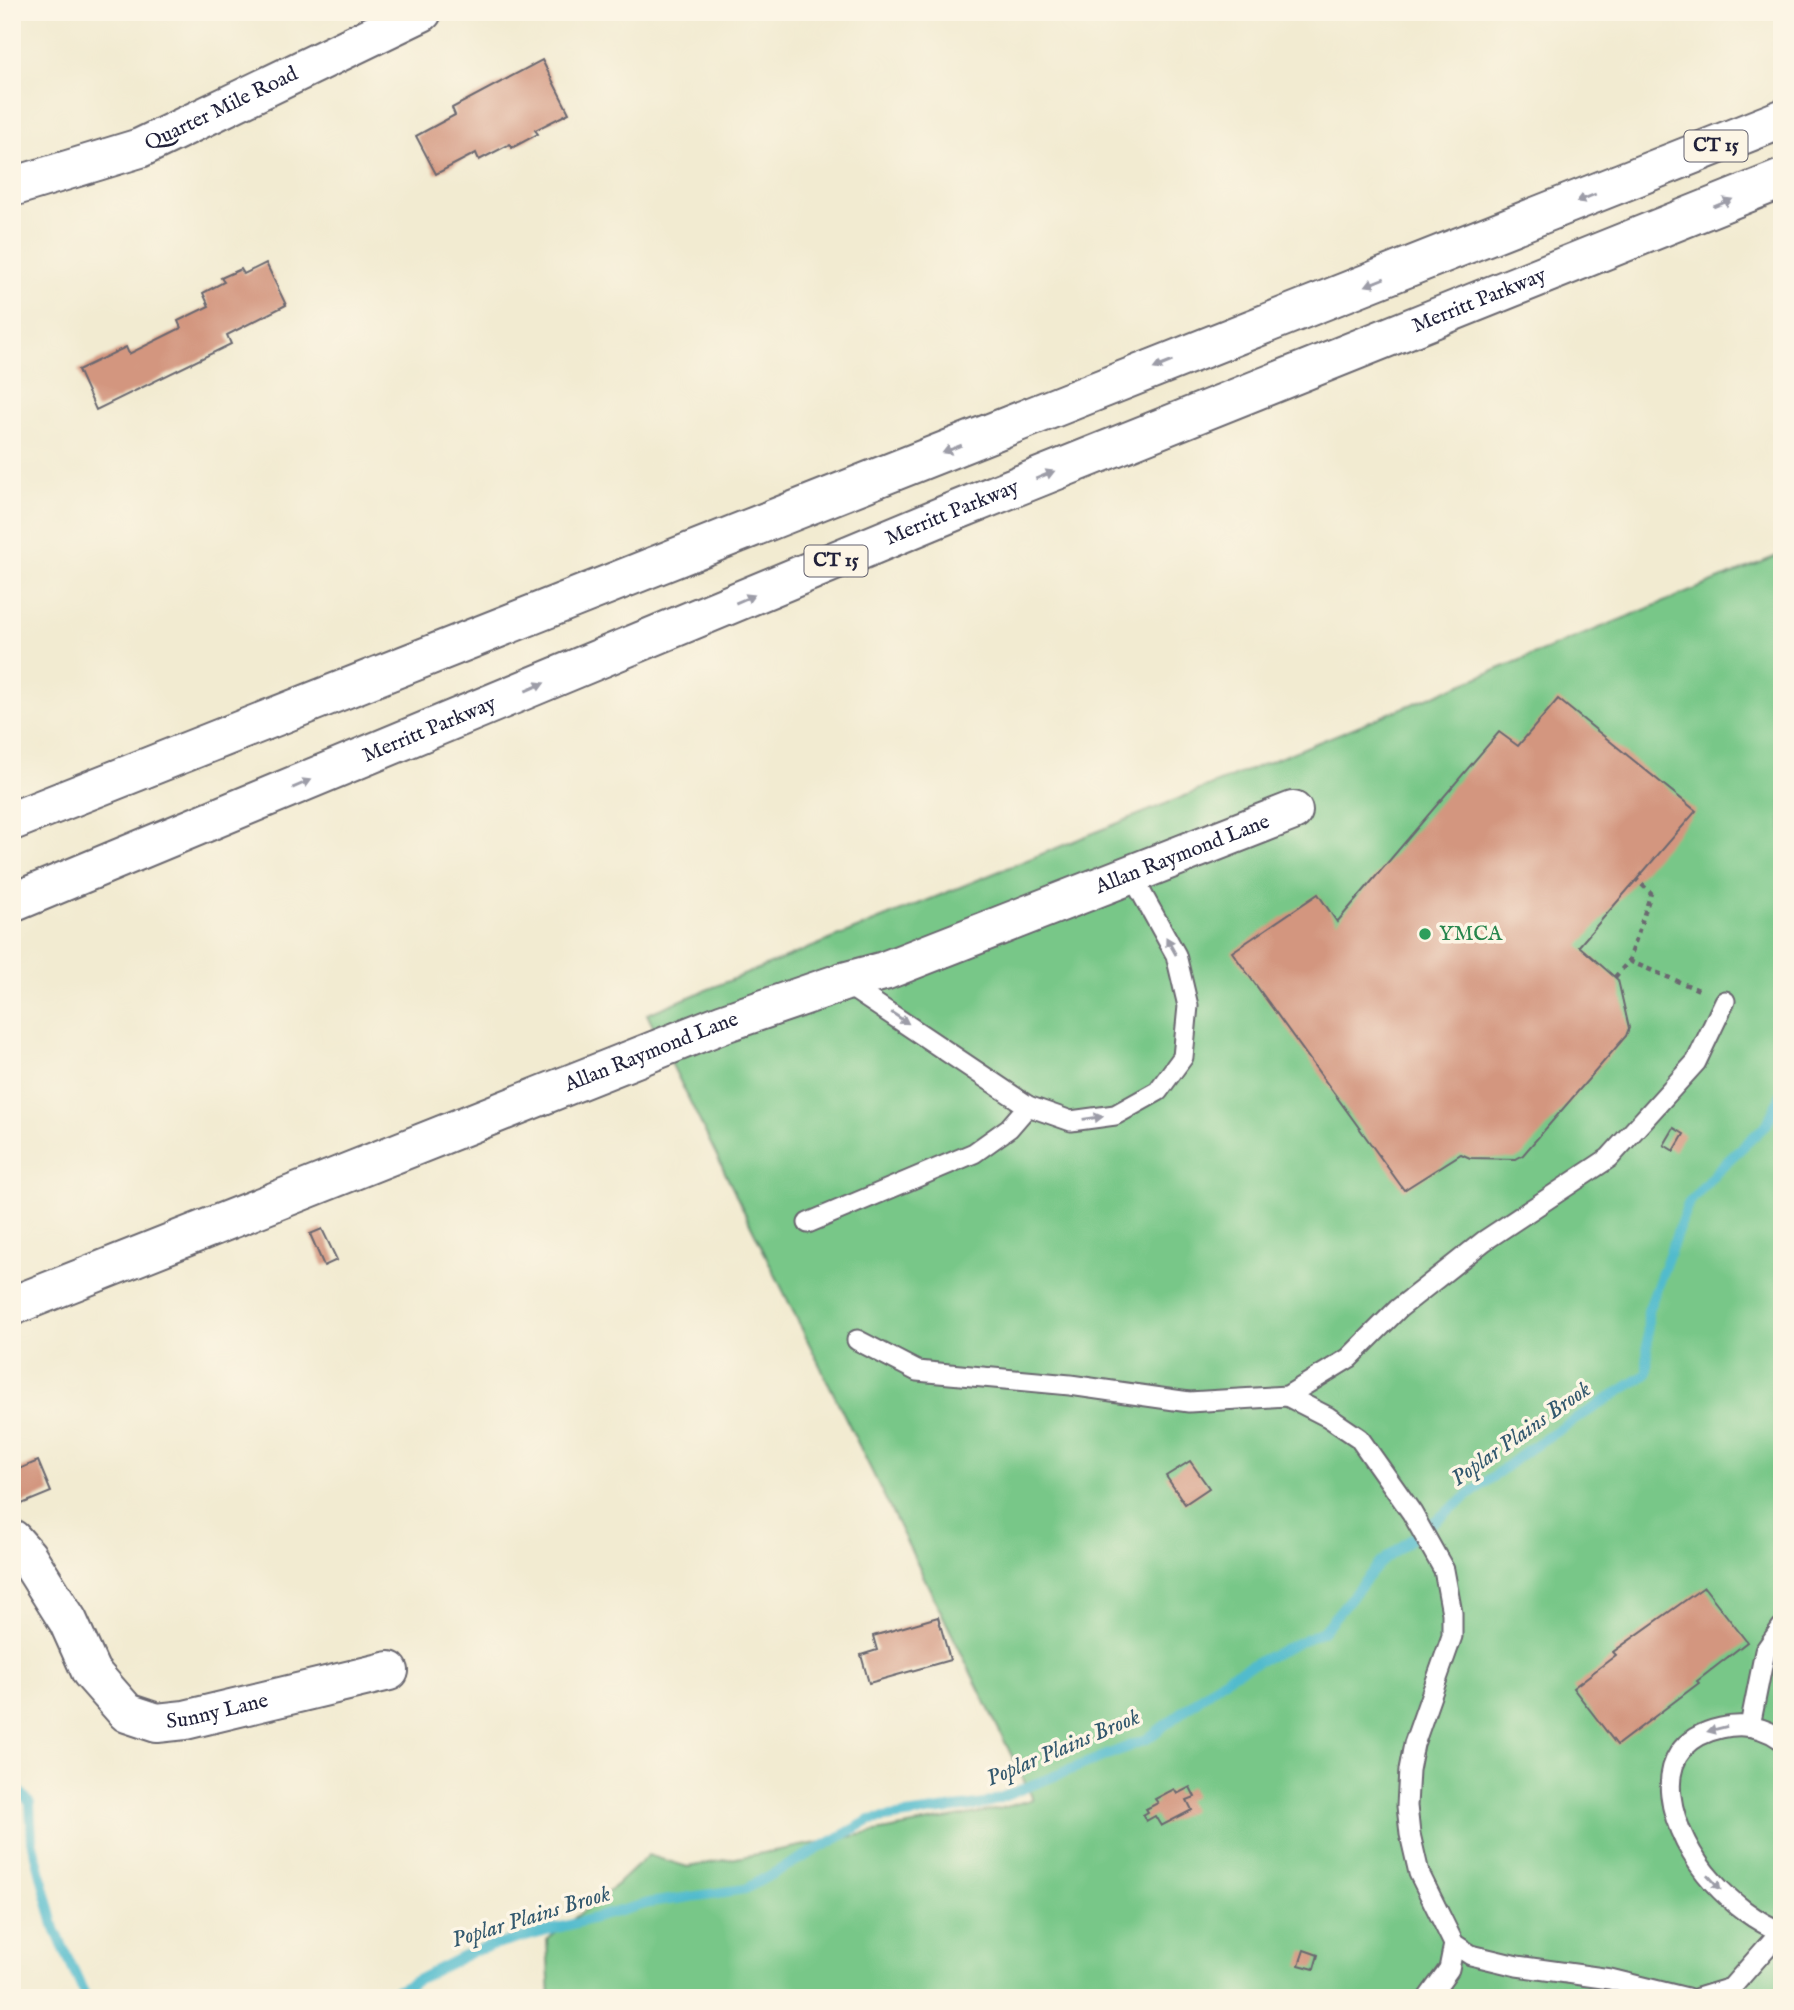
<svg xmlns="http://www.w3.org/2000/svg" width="1794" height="2010" viewBox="0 0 1794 2010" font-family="'IM FELL English',serif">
	<rect width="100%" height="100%" fill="#fcf5e5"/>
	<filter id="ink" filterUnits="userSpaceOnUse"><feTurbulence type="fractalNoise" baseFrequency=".0143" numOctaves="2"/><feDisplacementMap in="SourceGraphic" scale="14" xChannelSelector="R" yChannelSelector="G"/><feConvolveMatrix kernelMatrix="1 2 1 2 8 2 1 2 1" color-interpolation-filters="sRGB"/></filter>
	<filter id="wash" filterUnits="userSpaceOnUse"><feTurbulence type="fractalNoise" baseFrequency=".00686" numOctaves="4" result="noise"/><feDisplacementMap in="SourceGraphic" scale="28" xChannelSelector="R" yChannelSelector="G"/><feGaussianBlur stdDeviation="1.57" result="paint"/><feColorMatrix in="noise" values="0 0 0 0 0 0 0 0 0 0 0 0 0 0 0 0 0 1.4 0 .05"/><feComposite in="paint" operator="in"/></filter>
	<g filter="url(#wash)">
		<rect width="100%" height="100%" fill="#f2ebd1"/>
		<path fill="#78c788" stroke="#4d7462" stroke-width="2" d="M1782,554V1998H550L547,1940L616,1885L648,1855L688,1867L999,1809L1033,1799L647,1014Z"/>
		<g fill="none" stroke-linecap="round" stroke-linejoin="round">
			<g stroke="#51bbcd" stroke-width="10">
				<path d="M12,1782L30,1803L32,1840L55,1929L86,1998"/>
				<path d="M381,1998L474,1951L649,1903L745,1889L870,1820L985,1804L1147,1739L1230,1675L1323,1631L1380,1563L1529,1449L1647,1374L1648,1311L1688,1204L1717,1171L1767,1124L1782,1092"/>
			</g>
		</g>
		<g id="blocks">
			<g fill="#d3967f">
				<path d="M542,60L569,113L535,130L538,134L512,148L510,144L479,160L476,153L436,174L416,136L455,115L452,108Z"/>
				<path d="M266,263L286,305L227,335L231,344L96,410L78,370L126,347L129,354L181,328L178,321L209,306L203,293L224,282L221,278L241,269L244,274Z"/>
				<path d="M1558,699L1696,811L1579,946L1618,980L1629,1028L1626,1036L1523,1155L1516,1159L1470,1158L1461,1154L1404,1190L1232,952L1318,894L1337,922L1499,732L1518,746Z"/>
				<path d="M1674,1128L1684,1134L1674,1151L1664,1145Z"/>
				<path d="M322,1229L337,1260L324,1266L310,1234Z"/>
				<path d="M38,1461L51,1492L12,1508V1472Z"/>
				<path d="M1190,1461L1209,1488L1185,1504L1166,1476Z"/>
				<path d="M1704,1587L1747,1642L1697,1681L1699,1683L1617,1745L1573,1688L1616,1655L1613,1652Z"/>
				<path d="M938,1617L950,1660L869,1683L861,1655L877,1650L873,1636Z"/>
				<path d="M1190,1787L1195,1797L1187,1800L1192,1810L1161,1826L1155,1816L1146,1821L1143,1815L1148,1812L1146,1809L1158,1803L1155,1799L1174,1789L1177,1794Z"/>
				<path d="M1304,1950L1318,1955L1314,1969L1299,1965Z"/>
			</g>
		</g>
	</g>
	<g filter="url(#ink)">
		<use href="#blocks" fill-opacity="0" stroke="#6b6870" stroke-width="2"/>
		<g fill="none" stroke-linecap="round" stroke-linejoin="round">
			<g stroke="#6b6870" stroke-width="23">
				<g id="lane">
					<path d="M843,982L1028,1106L1071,1121L1115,1115L1158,1091L1183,1057L1188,1006L1176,955L1131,874"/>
					<path d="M808,1223L974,1153L1009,1128L1028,1106"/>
					<path d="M857,1340L917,1371L1070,1385L1189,1402L1287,1396L1349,1358L1398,1309L1484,1241L1609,1158L1696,1062L1725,1001"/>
					<path d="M1287,1396L1328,1417L1359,1438L1412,1513L1444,1570L1452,1613V1636L1414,1744L1409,1770L1407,1806L1410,1834L1419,1873L1454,1944L1471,1955L1517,1966L1610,1979L1687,1998"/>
					<path d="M1750,1726L1765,1651L1782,1627"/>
					<path d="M1782,1740C1763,1726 1743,1723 1721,1728C1638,1746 1673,1838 1713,1882C1731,1902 1756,1922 1782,1932"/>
					<path d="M1428,1998L1449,1969L1454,1944"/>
					<path d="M1698,1998L1731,1988L1780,1932"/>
				</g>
			</g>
			<g stroke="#6b6870" stroke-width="42">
				<g id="street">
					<path id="s1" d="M12,187L140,148L422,12"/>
					<path id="s2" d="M12,1306L724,1023L843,982L884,971L1293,811"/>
					<path id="s3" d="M12,1539L27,1556L68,1621L91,1672L127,1713L157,1723L185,1720L389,1671"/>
				</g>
			</g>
			<g stroke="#6b6870" stroke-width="42">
				<g id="highway">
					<path d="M12,821L1782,119"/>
					<path id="s4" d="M12,903L950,513L1782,179"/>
				</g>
			</g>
			<g stroke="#6b6870" stroke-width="4.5" stroke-dasharray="5 5" stroke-linecap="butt">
				<path d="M1629,961L1699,990"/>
				<path d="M1615,977L1629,961L1651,893L1637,880"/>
			</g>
			<use href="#lane" stroke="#fff" stroke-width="19"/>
			<use href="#street" stroke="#fff" stroke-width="38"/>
			<use href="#highway" stroke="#fff" stroke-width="38"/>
		</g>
		<defs><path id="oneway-solid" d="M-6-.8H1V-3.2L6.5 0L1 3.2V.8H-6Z" transform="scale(1.75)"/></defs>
		<g fill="#9c9ca7">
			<use href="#oneway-solid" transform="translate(1586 198) rotate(158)"/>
			<use href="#oneway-solid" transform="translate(1723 203) rotate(-22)"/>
			<use href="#oneway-solid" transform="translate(1375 282) rotate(158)"/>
			<use href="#oneway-solid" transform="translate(1163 365) rotate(158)"/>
			<use href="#oneway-solid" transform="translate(952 449) rotate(158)"/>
			<use href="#oneway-solid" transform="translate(1045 475) rotate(-22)"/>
			<use href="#oneway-solid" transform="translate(745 599) rotate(-23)"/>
			<use href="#oneway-solid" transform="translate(535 687) rotate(-23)"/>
			<use href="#oneway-solid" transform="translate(302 784) rotate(-23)"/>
			<use href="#oneway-solid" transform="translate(1171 946) rotate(-119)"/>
			<use href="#oneway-solid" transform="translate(900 1018) rotate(33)"/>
			<use href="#oneway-solid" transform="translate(1093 1118) rotate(-8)"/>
			<use href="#oneway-solid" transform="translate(1717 1729) rotate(165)"/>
			<use href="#oneway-solid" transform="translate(1714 1882) rotate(48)"/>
		</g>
	</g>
	<circle fill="#2e9e5b" stroke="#fcf5e5" stroke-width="2.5" cx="1425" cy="934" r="7"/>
	<g text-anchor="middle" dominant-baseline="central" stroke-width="7" stroke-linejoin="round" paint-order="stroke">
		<g fill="#fcf5e5" stroke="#63616e" stroke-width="2">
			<rect x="1684.5" y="130.5" width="63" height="31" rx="5"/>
			<rect x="804.5" y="545.5" width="63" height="31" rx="5"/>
		</g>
		<g font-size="19" font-weight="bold" fill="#22223b">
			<text x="1716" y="146">CT 15</text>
			<text x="836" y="561">CT 15</text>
		</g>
		<g font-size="21" fill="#22223b" stroke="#fcf5e5">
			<text stroke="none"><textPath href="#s1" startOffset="224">Quarter Mile Road</textPath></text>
			<text stroke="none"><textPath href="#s4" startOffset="1586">Merritt Parkway</textPath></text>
			<text stroke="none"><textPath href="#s4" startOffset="1018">Merritt Parkway</textPath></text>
			<text stroke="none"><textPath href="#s4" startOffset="452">Merritt Parkway</textPath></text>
			<text stroke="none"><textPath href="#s2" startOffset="1255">Allan Raymond Lane</textPath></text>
			<text stroke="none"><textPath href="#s2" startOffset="688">Allan Raymond Lane</textPath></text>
			<text stroke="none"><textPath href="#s3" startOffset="303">Sunny Lane</textPath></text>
		</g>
		<g font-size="21" fill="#27864d" stroke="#fcf5e5" text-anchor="start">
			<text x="1439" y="934">YMCA</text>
		</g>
		<g font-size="23" font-style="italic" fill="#32586e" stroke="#fcf5e5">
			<text transform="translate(1521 1434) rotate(-35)">Poplar Plains Brook</text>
			<text transform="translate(1063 1748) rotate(-23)">Poplar Plains Brook</text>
			<text transform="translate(531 1917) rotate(-17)">Poplar Plains Brook</text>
		</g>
	</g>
	<rect width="1794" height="2010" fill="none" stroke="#fcf5e5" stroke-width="42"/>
</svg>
